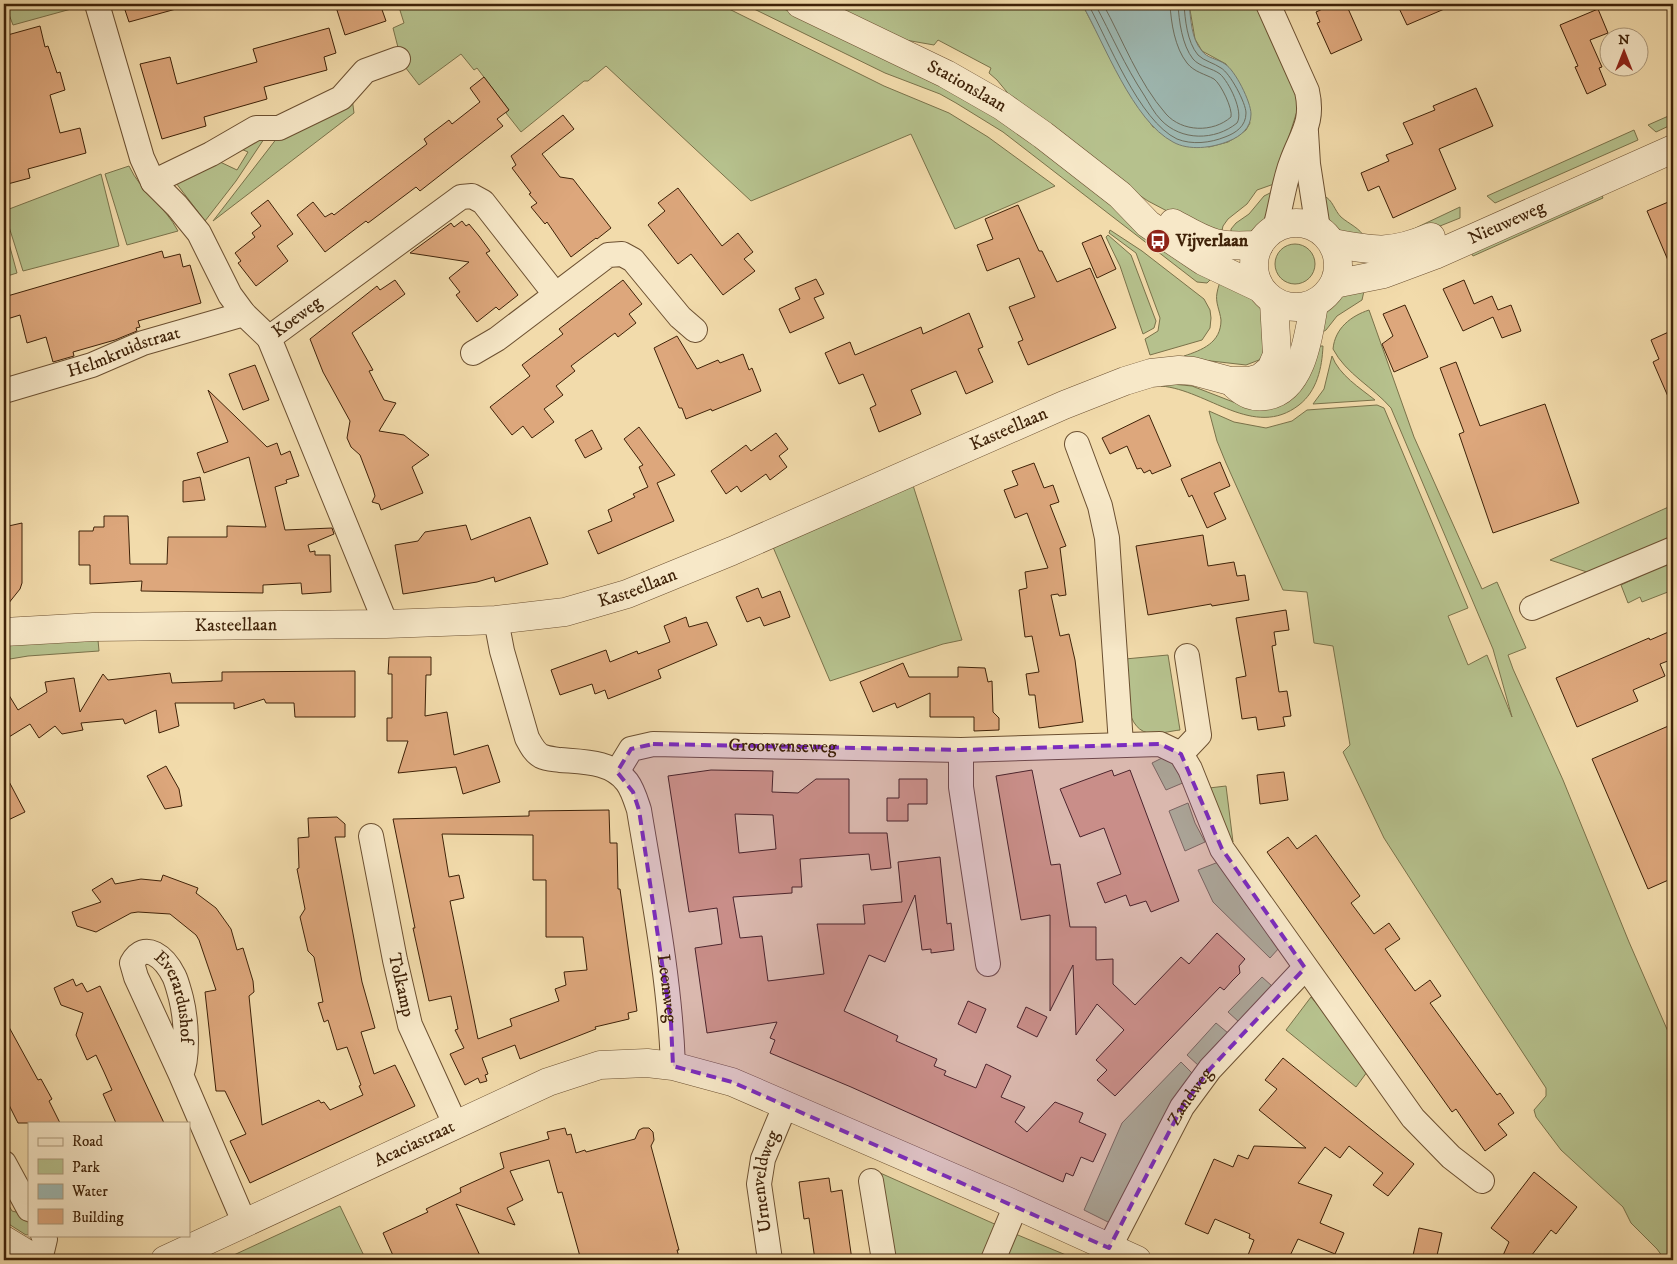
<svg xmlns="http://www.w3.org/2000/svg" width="1677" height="1264" viewBox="0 0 1677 1264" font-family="'IM FELL DW Pica',serif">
	<rect width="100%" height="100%" fill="#f2dbab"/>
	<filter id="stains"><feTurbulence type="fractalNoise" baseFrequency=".004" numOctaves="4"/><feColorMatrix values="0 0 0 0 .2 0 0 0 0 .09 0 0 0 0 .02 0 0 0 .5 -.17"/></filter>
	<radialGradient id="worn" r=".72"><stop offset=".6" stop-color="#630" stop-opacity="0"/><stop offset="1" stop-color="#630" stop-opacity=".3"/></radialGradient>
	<g fill="#b6c18d" stroke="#7a724a">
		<path d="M5,4H81L82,6L13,25Z"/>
		<path d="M398,4H719L884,86L949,113L988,137L1055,186L955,229L911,134L751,201L606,66L588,81H584L521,132L506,113L509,110L477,68L474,70L461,54L419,85L402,63L393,28L404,23Z"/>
		<path d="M754,4H774L991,111L1211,279L1207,283L1197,282L1003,132L956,103L940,94L885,73L752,8Z"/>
		<path d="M825,4H1082L1128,91L1153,127L1209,147L1228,142L1238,136L1246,130L1250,123L1226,64L1202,51L1195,39L1189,4H1256L1292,83L1296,97L1298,108L1274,184L1257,190L1247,204L1228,219L1223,226L1221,235L1186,221L1148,201L1117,180L1016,103L997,80L989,73L991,68L938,40L934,45L894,38Z"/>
		<path d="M352,98L354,113L213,221L284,129Z"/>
		<path d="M1673,114V124L1656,132L1648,125Z"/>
		<path d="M270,130L236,181L205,221L176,183L218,161L237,170L248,152L232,145Z"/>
		<path d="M1634,130L1638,140L1495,203L1487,196Z"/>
		<path d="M129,166C141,192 165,206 178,231L127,245L105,174Z"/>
		<path d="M101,174L119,246L23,271L4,211Z"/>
		<path d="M1599,188L1603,198L1473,256L1467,246Z"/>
		<path d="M1270,193L1275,194C1270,207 1264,229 1247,233C1242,234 1236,234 1231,234V229L1236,223L1249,214L1264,196Z"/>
		<path d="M1324,196C1333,200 1334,210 1341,217C1349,224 1360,228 1365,238L1338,231L1328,221Z"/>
		<path d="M1460,207V218L1430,230L1407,232Z"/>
		<path d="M4,225L17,273L4,277Z"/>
		<path d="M1110,230L1142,251L1204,299L1210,310L1211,318L1210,328L1202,340L1150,355L1145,339L1158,331L1160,318L1136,253L1109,233Z"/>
		<path d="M1108,235L1131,255L1156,321L1154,328L1143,334L1120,266L1106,237Z"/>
		<circle cx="1295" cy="264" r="20"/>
		<path d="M1222,277L1256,299L1264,311L1263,355L1259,360L1246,365L1185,358L1184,356C1202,350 1221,343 1221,320C1220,311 1215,302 1217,293C1218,287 1220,282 1222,277Z"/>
		<path d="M1364,291L1362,300L1337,316L1326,330L1321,333L1324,309L1342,296Z"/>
		<path d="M1369,310L1414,437L1482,589L1497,582L1526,648L1508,655L1513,669L1563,780L1629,942L1673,1043V1260H1665L1657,1249L1631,1223L1623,1207L1561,1150L1536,1117L1534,1110L1546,1096V1088L1483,992L1384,838L1343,752L1350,745L1333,646L1314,643L1307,592L1283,590L1226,463L1217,441L1209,411L1234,422L1266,428L1292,421L1307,410L1377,405L1384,408L1468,608L1448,616L1468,665L1487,655L1512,717L1493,649L1391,408C1373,387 1346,374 1333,349C1335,328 1351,316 1369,310Z"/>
		<path d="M1313,346H1323C1322,368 1317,391 1299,405C1254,440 1208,390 1161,386L1162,383L1192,386L1241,405Z"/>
		<path d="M1332,356C1339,375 1360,388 1375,400L1313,404L1324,389Z"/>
		<path d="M911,479L962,640L943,644L830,681L770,540Z"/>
		<path d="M1673,505V536L1590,573L1550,560Z"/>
		<path d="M1673,561V590L1642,602L1640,597L1628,603L1621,585Z"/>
		<path d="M98,640L99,651L28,656L4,660V644Z"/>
		<path d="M1168,655L1180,730C1170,731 1157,735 1148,733C1122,727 1126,680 1125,659Z"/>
		<path d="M1164,757L1173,762L1185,782L1166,790L1152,763Z"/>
		<path d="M1226,786L1233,842L1220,822L1209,788Z"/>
		<path d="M1188,803L1195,823L1205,842L1185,851L1169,811Z"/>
		<path d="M1221,861L1245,903L1279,948L1270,958L1213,902L1198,870Z"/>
		<path d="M1262,977L1272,986L1239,1022L1228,1012Z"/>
		<path d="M1311,997L1370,1068L1356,1087L1286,1030Z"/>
		<path d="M1216,1023L1228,1033L1199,1066L1187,1055Z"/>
		<path d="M1181,1062L1193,1074L1112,1224L1084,1210L1122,1123Z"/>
		<path d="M878,1172L999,1226L985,1260H890Z"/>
		<path d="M4,1197L12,1211L24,1214L29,1225V1234L26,1235L4,1221Z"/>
		<path d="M340,1206L366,1260H223Z"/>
		<path d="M1013,1233L1078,1260H1002Z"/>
	</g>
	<path fill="#9eb9b3" stroke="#787d6f" d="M1082,4H1189C1191,19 1191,39 1202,51C1207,58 1218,59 1225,64C1235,70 1251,102 1251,114C1251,128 1241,136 1229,141C1212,148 1189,151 1173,142C1133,121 1104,43 1082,4Z"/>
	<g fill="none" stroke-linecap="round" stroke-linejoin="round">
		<g stroke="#6e6e5e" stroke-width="1">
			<path d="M1088,4C1108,40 1139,121 1177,139C1192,145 1210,143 1225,137C1236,133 1246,126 1246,113C1246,103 1230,73 1221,68C1214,63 1204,61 1198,55C1187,42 1185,19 1184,4"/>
			<path d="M1095,4C1111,34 1125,66 1144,95C1149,103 1154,113 1161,120C1181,141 1215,141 1237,123C1244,112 1229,82 1220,74C1212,68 1200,67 1193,59C1182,45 1179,21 1178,4"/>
			<path d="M1103,4C1123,40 1138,82 1166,114C1182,132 1213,133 1231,117C1233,109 1221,84 1214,79C1205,74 1194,72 1187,63C1175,48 1171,23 1170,4"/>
		</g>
	</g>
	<g fill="#dda77c" stroke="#3f2208" fill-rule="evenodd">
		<path d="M123,4H176V9L129,22Z"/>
		<path d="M335,4H380L386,21L345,35Z"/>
		<path d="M1333,4H1346L1362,40L1331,54L1317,23L1320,22L1316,12Z"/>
		<path d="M1397,4H1456L1407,25Z"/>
		<path d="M1598,9L1608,33L1590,40L1602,67L1599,68L1606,85L1587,94L1575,67L1578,66L1560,25Z"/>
		<path d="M40,26L45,47L48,46L57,73L60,72L65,90L50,95L60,133L80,128L86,153L28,169L30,178L4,185V36Z"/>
		<path d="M329,28L336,53L324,57L327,70L264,87L267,99L204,117L206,126L162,139L140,64L170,57L177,84L257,62L253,49Z"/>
		<path d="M484,77L509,110L497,119L503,126L420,191L416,187L368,223L366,221L325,252L297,215L313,202L325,217L332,213L334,215L427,144L424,139L449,120L452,124L480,102L470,88Z"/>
		<path d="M1476,88L1493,126L1439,149L1456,189L1393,218L1379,186L1368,191L1361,173L1389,161L1386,155L1413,144L1403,123L1435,110L1433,106Z"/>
		<path d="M563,115L574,129L542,154L560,177L573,179L611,228L597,239L596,238L571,257L547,222L545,224L531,207L537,203L529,194L531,193L512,168L516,165L511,156Z"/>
		<path d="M678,188L722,246L738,233L753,252L744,259L755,271L723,295L691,254L678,264L648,225L665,211L658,203Z"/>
		<path d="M268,200L293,234L277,246L288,261L256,286L238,263L241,261L235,253L255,237L252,233L261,226L251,213Z"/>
		<path d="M1673,200V272L1647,211Z"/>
		<path d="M1018,205L1039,251H1042L1057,282L1090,268L1116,328L1028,365L1018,342L1023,340L1009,307L1035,297L1019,258L987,271L977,245L993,239L985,219Z"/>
		<path d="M462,221L466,226L469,224L479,236L490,251L486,253L518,295L499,310L496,307L477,322L456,295L460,292L449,278L469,262L410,253L451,223L454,227Z"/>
		<path d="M1101,235L1116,269L1097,278L1082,243Z"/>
		<path d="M162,251L164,258L180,254L183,267L190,265L201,303L138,321L140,327L136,328L137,331L115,340L73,352L74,356L53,362L46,337L27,343L20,315L4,320V297Z"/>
		<path d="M816,279L824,294L814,298L824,318L790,333L779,309L800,299L795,288Z"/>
		<path d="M395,280L405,294L352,333L373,370L369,371L384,400L396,403L379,431L404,435L429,455L412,467L423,493L381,510L379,504L372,502L375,496L373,489L360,455L351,447L347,438L350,421L323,372L310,339L377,286L380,290Z"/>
		<path d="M623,280L642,304L629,314L636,323L618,337L615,333L571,366L575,371L556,386L563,395L544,409L554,422L532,438L523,426L512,435L490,407L530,376L522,365L563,334L559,329Z"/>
		<path d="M1464,280L1474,304L1492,296L1498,310L1511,305L1521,331L1502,338L1493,317L1463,331L1443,289Z"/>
		<path d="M1405,305L1428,357L1394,372L1382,344L1393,336L1383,314Z"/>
		<path d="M969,313L983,347L978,349L993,382L966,394L956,371L911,390L921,414L879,432L870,408L876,405L863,374L839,384L825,353L850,342L855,355L921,327L923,334Z"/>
		<path d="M1673,330V408L1653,362L1659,359L1651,340Z"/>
		<path d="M677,336L697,369L718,360L720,363L743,354L749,370L752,368L761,391L712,411L711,409L686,419L682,408H679L654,348Z"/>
		<path d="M1456,362L1480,426L1545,404L1579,503L1493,533L1459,434L1464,432L1440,368Z"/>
		<path d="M255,365L269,400L243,410L229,374Z"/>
		<path d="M208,390L267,447L277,443L281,455L290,451L299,476L286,480L287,483L275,487L285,530L332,528L334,534L308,545L310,552L315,551V555H330L331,592L302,594L301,583L263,585V593L141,591L142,581L90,584V565H79V531H93L94,527H104V516H128L130,564H167L168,537H227V526L266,527L249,457L204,473L197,453L228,442Z"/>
		<path d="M1149,415L1171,466L1152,474L1150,470L1144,473L1141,468L1137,469L1127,446L1110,454L1102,438Z"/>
		<path d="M639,427L675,475L657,483L674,521L598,554L588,531L612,521L608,510L635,497L633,494L648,487L639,467L643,465L624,439Z"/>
		<path d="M592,430L602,449L585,458L575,440Z"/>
		<path d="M776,433L788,449L779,456L787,467L770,480L766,474L741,492L737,486L726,494L711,471L746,445L751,451Z"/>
		<path d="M1220,462L1230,486L1214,493L1226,519L1207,528L1192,495L1189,497L1181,479Z"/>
		<path d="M1034,463L1044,488L1053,485L1059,502L1050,505L1066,546L1060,548L1066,595L1059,596L1058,594L1051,595L1060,636L1069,634L1075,660L1083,722L1039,728L1035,695H1029L1026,674L1039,672L1032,636L1025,637L1019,590L1027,588L1025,572L1048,568L1027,513L1015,518L1004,490L1018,485L1012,471Z"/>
		<path d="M200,477L205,500L183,502V481Z"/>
		<path d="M530,517L548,564L495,582L494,577L477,582L403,594L395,545L418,541L425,532L466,525L471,540Z"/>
		<path d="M22,523V583L20,589L4,609V527Z"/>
		<path d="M1203,535L1208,566L1234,562L1237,576L1245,575L1249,600L1212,606L1211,604L1148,615L1136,546Z"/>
		<path d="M758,588L762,598L780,591L790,617L764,626L760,617L747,622L736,597Z"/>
		<path d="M1286,610L1289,630L1274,632L1276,645L1272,646L1279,692L1287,691L1291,716L1283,717L1285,726L1258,730L1256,717L1242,719L1236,678L1246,676L1236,618Z"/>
		<path d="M686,617L689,627L707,622L717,645L658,670L661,678L608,699L605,690L595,694L592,684L560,695L551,670L606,650L610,662L637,651L638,654L670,642L664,626Z"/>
		<path d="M1673,630V659L1660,664L1665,676L1633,690L1638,701L1577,727L1556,678L1649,638L1650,640Z"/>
		<path d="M389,657H431V675H426L425,716L447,712L454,755L488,745L500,782L463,794L456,767L398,773L408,741H387V718H392V674H388Z"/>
		<path d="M903,663L909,677H958V667L985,668L988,682L992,681L993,712L999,718V730L974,731V717H930V693L897,708L895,703L873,712L860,682Z"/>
		<path d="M355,671V717H295L294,703H266L264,699L234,709V703H175L179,726L159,733L156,710L125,724L123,719L81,723L83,730L62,734L55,726L39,738L30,724L4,740V687L18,710L47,692L45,682L74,678L80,712L103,674L108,680L170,673L172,683L222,681V672Z"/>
		<path d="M1673,724V878L1648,889L1592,759Z"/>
		<path d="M166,766L179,789L182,806L165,809L147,776Z"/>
		<path d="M711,770L773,771L772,792L798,793L816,779H849V833H887L891,868L871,870L869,854L800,859L802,887H792V893L733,897L740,938L762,936L768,981L824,974L817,924H865L863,905L902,902L898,862L940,857L947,924L951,923L954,950L931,953V949L922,950L915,895L885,962L869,955L844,1011L898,1036L896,1041L937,1059L934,1066L946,1071L944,1075L976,1088L986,1064L1011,1076L1001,1097L1025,1107L1015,1122L1027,1132L1055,1102L1083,1113L1079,1122L1106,1134L1093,1162L1081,1157L1073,1176L1066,1173L1063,1182L851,1087L770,1053L775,1040L770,1038L777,1022L707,1033L695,948L722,944L717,908L689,912L668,776ZM735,814L773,815L776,849L739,853Z"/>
		<path d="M1032,770L1051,865L1060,864L1070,927H1096V960L1113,959V984L1135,1005L1181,957L1189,964L1217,933L1245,959L1239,966L1240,973L1232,981L1224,990L1220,987L1115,1096L1097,1080L1107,1070L1096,1060L1124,1030L1097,1004L1076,1035L1073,965L1050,1011V915L1021,920L996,776Z"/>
		<path d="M1112,770L1114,776L1130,770L1179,901L1151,912L1146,901L1130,906L1126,895L1105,903L1097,883L1121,874L1104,828L1080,837L1060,789Z"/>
		<path d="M4,772L25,812L4,822Z"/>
		<path d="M1284,772L1288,800L1260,804L1257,775Z"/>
		<path d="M899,779H927V804H908V821H887V798H899Z"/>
		<path d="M609,810L610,843H617L618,889H620L637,1011L628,1013L629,1019L595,1027L596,1029L520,1059L515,1045L482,1058L488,1074L485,1075L487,1081L480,1083L478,1078L465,1085L450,1054L464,1048L455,1030L458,1029L451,996L429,1001L413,928H415L393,819L529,816V811ZM442,834L533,835V880H546V937H583L587,970L564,972L566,985L555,989L559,1001L510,1019L512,1026L478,1039L450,901L464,898L459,875L449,877Z"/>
		<path d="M337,817L345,824V837H335L362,982L375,1028L361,1032L374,1074L395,1065L415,1106L250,1183L230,1141L246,1134L225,1091H216L205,992L216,990L199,940L196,935L170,914L138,912L131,913L96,932L77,926L72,912L101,902L92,890L112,878L115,884L141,879L161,881L163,875L198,888L196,893L216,908L231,929L237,950L243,948L253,981L254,992L249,996L262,1125L319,1100L321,1103L324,1102L330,1110L363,1095L359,1086L361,1085L347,1047L337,1050L328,1020L324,1022L318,1003L323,1002L314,957L308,951L300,917L305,909L297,869L299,868L298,838L309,837L308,818Z"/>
		<path d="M1316,835L1360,896L1351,903L1374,934L1389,923L1400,939L1385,949L1415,991L1430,980L1441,996L1430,1003L1497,1095L1500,1093L1514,1113L1498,1124L1507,1135L1485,1151L1456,1109L1452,1112L1267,852L1288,837L1297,849Z"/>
		<path d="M73,979L76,986L82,983L87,992L100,986L164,1123H116L103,1094L112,1090L104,1072L96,1055L87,1060L76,1035L83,1013L61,1005L54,988Z"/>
		<path d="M968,1001L986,1009L976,1033L958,1024Z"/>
		<path d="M1026,1007L1047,1017L1037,1037L1017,1027Z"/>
		<path d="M4,1018L38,1080L41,1079L52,1099L49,1101L60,1123H18L4,1095Z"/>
		<path d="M1283,1058L1414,1164L1388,1196L1373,1185L1383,1173L1349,1146L1340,1158L1325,1147L1298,1183L1332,1195L1320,1223L1344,1233L1335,1254L1298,1239L1288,1260H1246L1254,1240L1249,1238L1250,1234L1215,1219L1208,1234L1185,1224L1214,1159L1233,1167L1238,1155L1248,1159L1254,1146L1306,1148L1259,1110L1277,1089L1265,1080Z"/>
		<path d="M565,1128L567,1135L571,1134L576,1153L585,1150L586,1152L635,1139L639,1130L643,1128H649L653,1132L654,1140L651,1146L679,1250H677L679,1257L667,1260H581L562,1192L558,1193L549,1160L510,1171L523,1200L507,1208L515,1225L456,1204L482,1260H395L383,1233L428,1212L426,1209L461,1192L460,1188L504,1168L500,1153L549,1139L547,1132Z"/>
		<path d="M1534,1172L1577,1207L1556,1234L1551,1230L1528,1260H1501L1509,1242L1491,1228Z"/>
		<path d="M829,1178L831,1192L842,1190L852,1260H815L809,1218L804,1219L799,1182Z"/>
		<path d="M1419,1228L1442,1233L1436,1260H1412Z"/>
	</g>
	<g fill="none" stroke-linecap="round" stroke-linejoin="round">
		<g stroke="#6c5031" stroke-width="26">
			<g id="minor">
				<path d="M97,4L142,158L153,182L177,206L199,233L230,295L244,314L269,338"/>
				<path d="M1268,4L1307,91C1314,122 1302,134 1292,161C1284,181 1281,207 1275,228"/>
				<path d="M1306,132L1308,164L1318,229"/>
				<path d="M153,182L211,154L256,128H279L341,98L365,71L398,59"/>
				<path d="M473,353L497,339L608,255L622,254L633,260L680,317L695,330"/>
				<path id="s1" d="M4,391L92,365L143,343L244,314"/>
				<path d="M1077,444L1100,506L1107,538L1121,744"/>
				<path d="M1532,608L1673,549"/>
				<path id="s2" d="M496,620L502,651L527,738C531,745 534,752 541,756C547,759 554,759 560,760C584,762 611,761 627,782C633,790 636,801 639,810C653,895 670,980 673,1066"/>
				<path id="s3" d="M386,624L269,338L461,197L472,196L483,202L555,294"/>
				<path d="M961,750V787L988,964"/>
				<path d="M1181,754L1199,735L1187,656"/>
				<path id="s4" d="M617,772L631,749L653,744L961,750L1160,744L1181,754L1190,769L1222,849L1413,1118L1451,1157L1482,1181"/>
				<path id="s5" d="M371,836L395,960L410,1025L456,1126"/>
				<path id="s6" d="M181,1075L136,977L132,963C145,939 165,958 174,976C177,982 179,991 181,998C186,1018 189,1056 181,1075L245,1224"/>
				<path d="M4,1163L29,1209"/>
				<path d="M871,1181L884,1260"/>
				<path id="s7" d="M1109,1248L1182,1107L1210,1069L1305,968"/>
				<path d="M40,1260L45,1239L43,1235"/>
				<path id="s8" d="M770,1260L759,1184L763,1159L785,1106"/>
				<path d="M993,1260L1016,1205"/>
			</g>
		</g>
		<g stroke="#6c5031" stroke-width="29">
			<g id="tertiary">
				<path id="s9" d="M800,4L946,74L1002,106L1043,135L1120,195L1148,224L1203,261L1260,288"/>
				<circle cx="1296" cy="265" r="42"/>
				<path d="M1173,223C1186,230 1200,239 1215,243C1229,247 1244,245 1259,245"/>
				<path d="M1333,243C1374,251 1391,254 1431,237"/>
				<path id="s10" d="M1334,284L1384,274L1435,255L1673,149"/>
				<path d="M1235,385C1245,394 1253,398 1266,396C1303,390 1309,333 1314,304"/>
				<path id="s11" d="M4,632L93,627L386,624L496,620L565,612L627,594L732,551L1064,405L1125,381L1151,373L1179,370L1193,371L1230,381H1250L1260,378L1271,369L1277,355L1274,302"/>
				<path d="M4,1240L37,1260"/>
				<path id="s12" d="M165,1260L548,1082L600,1065L647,1063L673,1066L732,1082L1016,1205L1137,1260"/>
			</g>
		</g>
		<use href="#minor" stroke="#f7e8c8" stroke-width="24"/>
		<use href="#tertiary" stroke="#f7e8c8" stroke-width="28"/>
	</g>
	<path fill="#7b2cbf" fill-opacity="0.2" stroke="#7b2cbf" stroke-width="4" stroke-dasharray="10 6" stroke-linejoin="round" d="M653,744L961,750L1160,744L1181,754L1222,849L1305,968L1210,1069L1182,1107L1109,1248L732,1082L673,1066L671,1023L639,810L633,792L617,772L631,749Z"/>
	<defs>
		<g id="bus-disc" transform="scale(1.25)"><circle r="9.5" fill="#8f2418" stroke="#f7e8c8"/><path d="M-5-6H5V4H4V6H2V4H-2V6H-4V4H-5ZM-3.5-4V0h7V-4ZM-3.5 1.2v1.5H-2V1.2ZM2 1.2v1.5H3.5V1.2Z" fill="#fff"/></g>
	</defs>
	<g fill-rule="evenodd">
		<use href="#bus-disc" x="1158" y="241"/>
	</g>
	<g text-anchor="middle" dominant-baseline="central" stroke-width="4" stroke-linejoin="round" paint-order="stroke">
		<g font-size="18" fill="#3f2208" stroke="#f7e8c8">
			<text stroke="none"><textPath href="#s9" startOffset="186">Stationslaan</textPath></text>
			<text stroke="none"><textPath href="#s10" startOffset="184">Nieuweweg</textPath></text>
			<text stroke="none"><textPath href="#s3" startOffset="344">Koeweg</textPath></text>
			<text stroke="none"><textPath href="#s1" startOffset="126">Helmkruidstraat</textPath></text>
			<text stroke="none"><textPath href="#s11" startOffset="1042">Kasteellaan</textPath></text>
			<text stroke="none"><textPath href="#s11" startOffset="638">Kasteellaan</textPath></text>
			<text stroke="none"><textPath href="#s11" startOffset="232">Kasteellaan</textPath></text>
			<text stroke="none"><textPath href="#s4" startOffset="179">Grootvenseweg</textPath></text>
			<text stroke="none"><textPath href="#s5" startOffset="152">Tolkamp</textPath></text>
			<text stroke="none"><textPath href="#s2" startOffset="449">Leemweg</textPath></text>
			<text stroke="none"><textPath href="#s6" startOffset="200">Everardushof</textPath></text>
			<text stroke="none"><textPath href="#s7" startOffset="172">Zandweg</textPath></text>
			<text stroke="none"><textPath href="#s12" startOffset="275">Acaciastraat</textPath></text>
			<text stroke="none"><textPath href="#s8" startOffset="80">Urnenveldweg</textPath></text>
		</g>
		<g font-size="18" font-weight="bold" fill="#3f2208" stroke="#f7e8c8" text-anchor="start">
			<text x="1176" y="241">Vijverlaan</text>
		</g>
	</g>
	<rect width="1677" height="1264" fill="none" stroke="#f2dbab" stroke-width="20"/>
	<rect x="5" y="5" width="1667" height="1254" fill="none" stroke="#3f2208" stroke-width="2.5"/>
	<rect x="10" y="10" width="1657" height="1244" fill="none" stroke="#3f2208"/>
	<rect x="28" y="1122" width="162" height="115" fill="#f7e8c8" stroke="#ad997b"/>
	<rect x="38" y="1138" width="25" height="8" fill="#f7e8c8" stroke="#ad997b"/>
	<text x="72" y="1146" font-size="15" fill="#3f2208">Road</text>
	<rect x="38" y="1159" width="25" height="15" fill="#b6c18d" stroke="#ad997b"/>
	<text x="72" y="1172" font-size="15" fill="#3f2208">Park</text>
	<rect x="38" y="1184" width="25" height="15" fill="#9eb9b3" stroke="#ad997b"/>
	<text x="72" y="1196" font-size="15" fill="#3f2208">Water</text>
	<rect x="38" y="1209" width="25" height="15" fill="#dda77c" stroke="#ad997b"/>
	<text x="72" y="1222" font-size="15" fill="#3f2208">Building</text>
	<g transform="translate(1624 52)"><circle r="24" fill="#f7e8c8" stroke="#ad997b"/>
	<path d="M0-4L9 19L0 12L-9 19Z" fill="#8f2418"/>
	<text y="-8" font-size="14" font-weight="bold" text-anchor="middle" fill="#3f2208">N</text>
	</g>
	<rect width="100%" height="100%" filter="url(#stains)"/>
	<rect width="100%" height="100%" fill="url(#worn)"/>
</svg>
